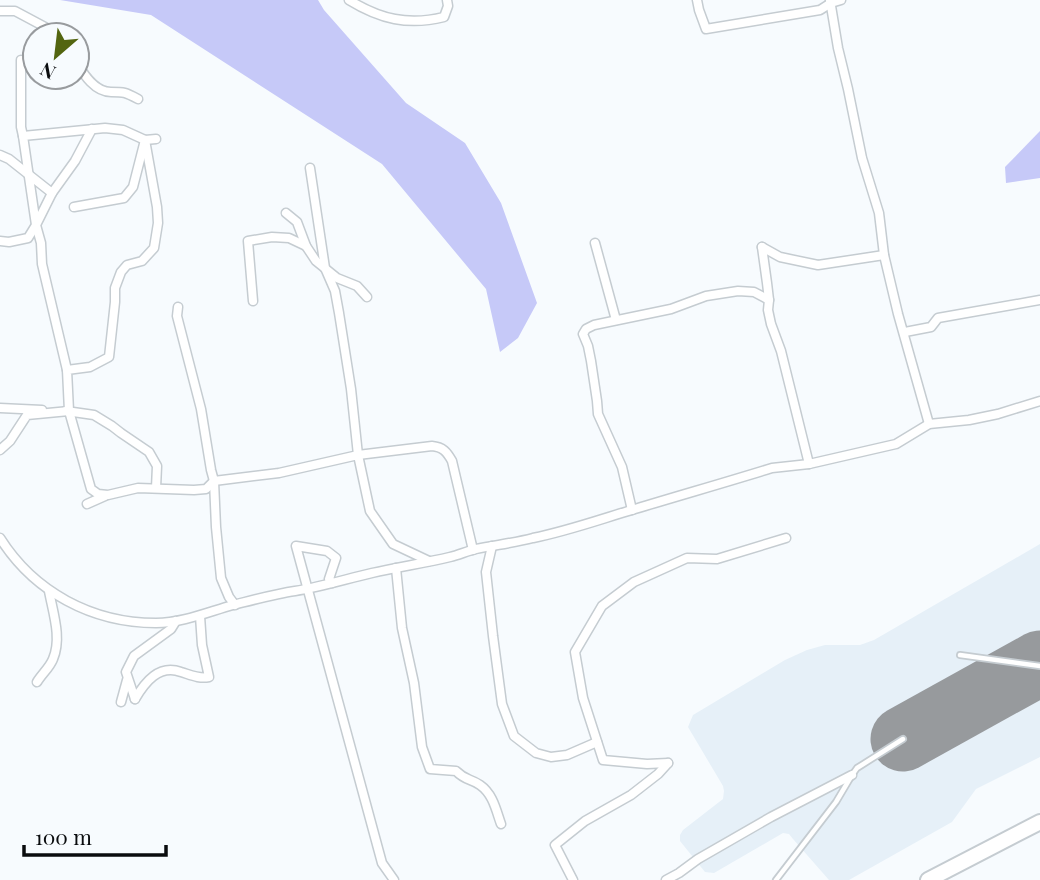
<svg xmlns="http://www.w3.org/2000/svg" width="1040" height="880" viewBox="0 0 1040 880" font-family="'Playfair Display',serif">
	<rect width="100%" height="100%" fill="#f7fbfe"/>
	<path fill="#e6f0f8" d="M1040,544V757L976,789L952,822L849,880H829L793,839L789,834L783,833L714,873L705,872L680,841V835L683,830L723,799L724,791L723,786L688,727L693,715L785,660L807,650L825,645H860L874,640Z"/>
	<g fill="#c6c9f8">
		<path d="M60,0H318L324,10L406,103L465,143L501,203L537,303L518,338L500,352L486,289L382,164L151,15Z"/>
		<path d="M1040,131V178L1006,183L1005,167Z"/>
	</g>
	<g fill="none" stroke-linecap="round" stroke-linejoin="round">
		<path stroke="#979a9d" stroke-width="65" d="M903,739L1040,663"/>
		<g stroke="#c5ccd1" stroke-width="8">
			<g id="service">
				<path d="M960,655L1040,666"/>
				<path d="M776,880L836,802L852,775L857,768L903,739"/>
			</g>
		</g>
		<g stroke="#c5ccd1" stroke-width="11">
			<g id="minor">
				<path d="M349,0C380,19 408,26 444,17L448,6L447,0"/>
				<path d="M697,0L699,10L706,29L820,10L831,3L841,0"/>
				<path d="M830,0L838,48L848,89L862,158L879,213L884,255L898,314L929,424"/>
				<path d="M0,11H15L60,35"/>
				<path d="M21,60V127L23,136"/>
				<path d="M77,63C84,75 95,92 111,92C124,92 125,92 138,99"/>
				<path d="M0,155L9,159L52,193"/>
				<path d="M310,168L325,268L335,291L339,313L351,389L358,455L370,511L393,544L429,561"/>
				<path d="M74,207L124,198L133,187L145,140L156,139"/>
				<path d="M286,213L297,222L306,246L316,261L337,278L357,286L367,297"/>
				<path d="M0,241L9,242L28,238L36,225L23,136L105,128L123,130L145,140L157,207L158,223L154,248L142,261L127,265L121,272L115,288V302L109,357L90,367L67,370L69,411L27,415L10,441L0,450"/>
				<path d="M595,243L616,320"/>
				<path d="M762,247L767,283L769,300L768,310L771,324L781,351L809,464"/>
				<path d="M762,247L780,257L818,265L884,255"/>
				<path d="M253,301L248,241L272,237L289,238L306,246"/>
				<path d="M178,307L177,316L201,409L211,470L214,481L216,527L221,578L229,597L235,605"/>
				<path d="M905,332L931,327L938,318L1040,300"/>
				<path d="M67,370L42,264L41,243L36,225L52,193L75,161L92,129"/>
				<path d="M0,408L42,410"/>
				<path d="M66,411L94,415L112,426L121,433L149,452L157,466L156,488"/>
				<path d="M69,411L91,489L98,494L108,495L138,488L194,490L206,489L214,481L279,473L358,455L432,446C443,447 447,452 452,461L473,550"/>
				<path d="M87,504L105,496"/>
				<path d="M632,510L622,467L598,414L597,401L591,361L588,346L583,334L586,329L594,325L671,309L706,296L738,291L754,292L769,300"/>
				<path d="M0,538C34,592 92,623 156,623C182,623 208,612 233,605C253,600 275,594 295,591C321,587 346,579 372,573C398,567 425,563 450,557C459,555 467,551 476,549C495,545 514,543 533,538C568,531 601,519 635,509C681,495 727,482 772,468L809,464L896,444L929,424L969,420L998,414L1040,401"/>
				<path d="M492,546L486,572L493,636L502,704L514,736L536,753L551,757L567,755L597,742"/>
				<path d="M396,568L402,628L414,683L422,747L430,769L456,771C466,781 470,778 480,785C493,794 496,810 501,824"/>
				<path d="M332,583L329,579L336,558L327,551L296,546L382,863L394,880"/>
				<path d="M37,682C42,674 50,667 53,659C62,638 53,613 49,591"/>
				<path d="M135,699C145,682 159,664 181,672C191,675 199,679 209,677L202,645L200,616"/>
				<path d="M135,699L126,672L134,656L171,629L176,621"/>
				<path d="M121,702L127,680"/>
				<path d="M668,763L647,764L603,760L583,698L575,652L602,606L634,582L687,558L717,559L786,538"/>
				<path d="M573,880L555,845L585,821L631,795L658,774L668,763"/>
				<path d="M666,880L679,873L698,859L771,817L852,775"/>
			</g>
		</g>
		<g stroke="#c5ccd1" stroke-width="18">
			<path id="trunk" d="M928,880L1040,822"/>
		</g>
		<use href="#service" stroke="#fff" stroke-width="4.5"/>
		<use href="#minor" stroke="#fff" stroke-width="8"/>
		<use href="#trunk" stroke="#fff" stroke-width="14"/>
	</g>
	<g transform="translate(56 56) rotate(208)"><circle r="33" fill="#f7fbfe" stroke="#989b9e" stroke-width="2"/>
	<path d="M0-5L12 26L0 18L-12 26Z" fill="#536510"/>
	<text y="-10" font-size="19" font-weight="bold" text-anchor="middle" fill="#0a0c0e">N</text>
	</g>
	<path d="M24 845v10h142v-10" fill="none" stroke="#0a0c0e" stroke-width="3.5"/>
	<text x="35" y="845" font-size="21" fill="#0a0c0e" stroke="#f7fbfe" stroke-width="5" paint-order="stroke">100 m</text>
</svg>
